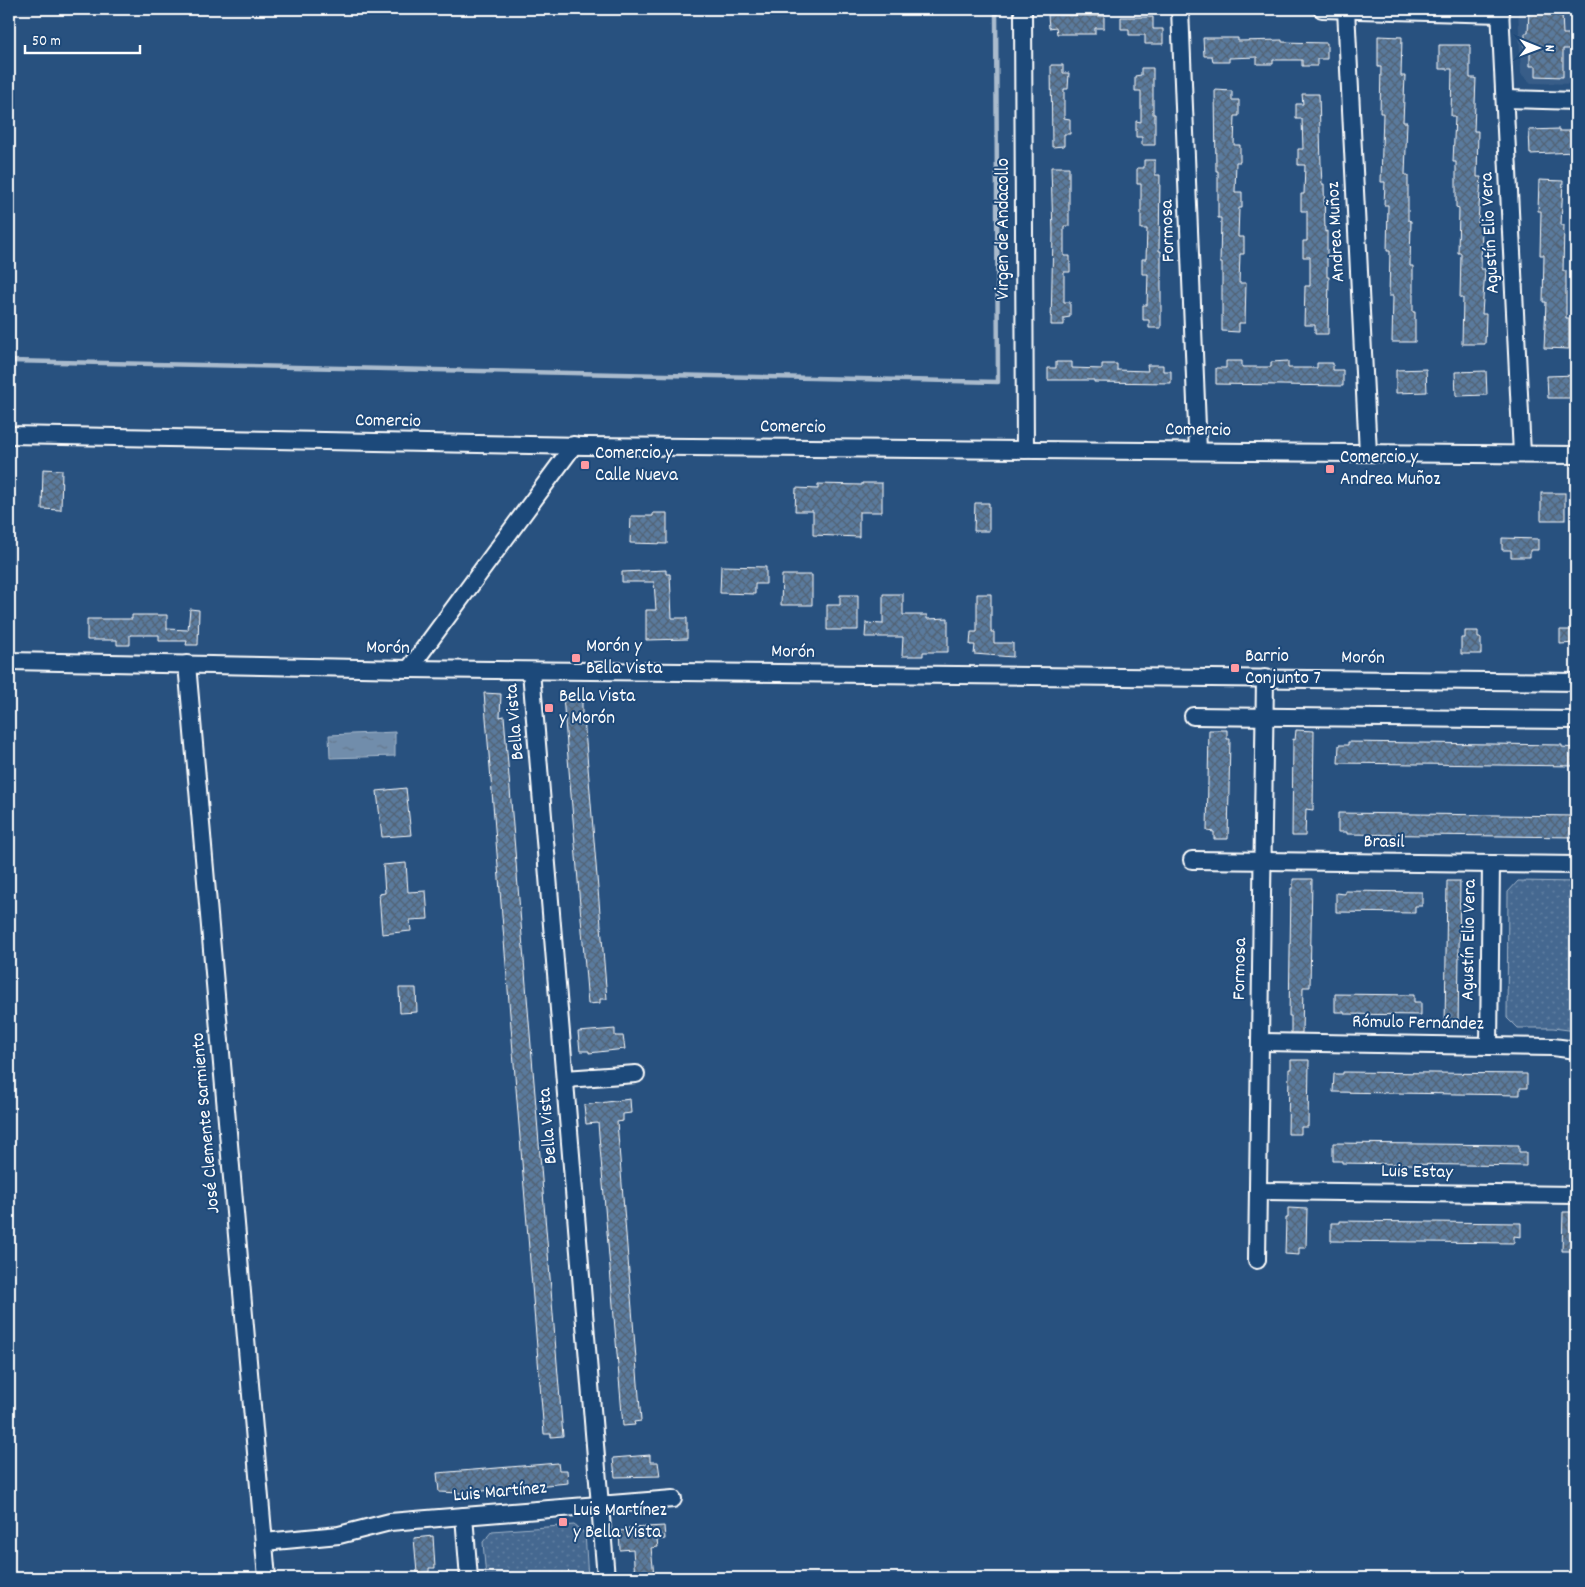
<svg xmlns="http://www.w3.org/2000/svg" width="1585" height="1587" viewBox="0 0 1585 1587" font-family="Dekko,sans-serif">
	<defs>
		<pattern id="park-dots" width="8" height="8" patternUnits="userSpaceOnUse" patternTransform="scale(1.25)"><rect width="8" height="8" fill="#446890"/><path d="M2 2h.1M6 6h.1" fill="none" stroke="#607fa1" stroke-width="1.8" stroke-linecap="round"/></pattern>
		<pattern id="water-ripples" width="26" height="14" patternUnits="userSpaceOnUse" patternTransform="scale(1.25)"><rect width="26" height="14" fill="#718dab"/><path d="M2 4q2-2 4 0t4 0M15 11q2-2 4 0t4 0" fill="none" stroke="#64768a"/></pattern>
		<pattern id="building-cross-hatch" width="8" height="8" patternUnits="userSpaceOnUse" patternTransform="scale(1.25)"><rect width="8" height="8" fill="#5a7a9d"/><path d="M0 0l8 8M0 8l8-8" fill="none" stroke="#536374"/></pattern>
	</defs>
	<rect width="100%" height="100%" fill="#28517f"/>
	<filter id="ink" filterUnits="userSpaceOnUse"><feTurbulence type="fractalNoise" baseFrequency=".02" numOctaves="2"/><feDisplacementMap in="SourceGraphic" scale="10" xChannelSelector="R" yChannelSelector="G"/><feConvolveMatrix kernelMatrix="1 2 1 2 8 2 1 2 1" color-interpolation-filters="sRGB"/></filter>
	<g filter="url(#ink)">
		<path fill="#375d88" d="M1518,9H1576V84L1531,83L1521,74Z"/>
		<g fill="url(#park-dots)" stroke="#a2b4c8">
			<path d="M1518,881L1576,882V1031L1553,1028H1517L1507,1018L1508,892Z"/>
			<path d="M574,1525L585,1533L588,1578H486L483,1542L492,1531Z"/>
		</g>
		<path fill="url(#water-ripples)" stroke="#aabbcd" d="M395,732V756L330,758L329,735Z"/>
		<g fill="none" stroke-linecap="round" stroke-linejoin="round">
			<path stroke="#aabbcd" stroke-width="4.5" d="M9,361L998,382L996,9"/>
		</g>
		<g fill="url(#building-cross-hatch)" stroke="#fff">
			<path d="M1529,9H1560L1559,14H1562L1563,34H1576V49H1563V77L1536,76V66H1530V52H1525V33H1528Z"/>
			<path d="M1048,15L1104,16V28H1095V34H1057L1056,27L1049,28Z"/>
			<path d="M1121,17H1153V29H1163V44H1145V35H1129V29H1121Z"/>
			<path d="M1378,36L1402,37L1401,76H1405L1403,122H1407L1405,175H1408V220L1411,221L1410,266H1413V312H1415V342H1392L1393,296H1389L1390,251H1387L1388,205H1384L1385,182H1381L1383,113H1380L1381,67H1378Z"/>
			<path d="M1203,38H1238V41L1282,40V42L1327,43V59H1317V66H1302V60H1273V64H1257V57L1229,58V62H1213L1212,56H1204Z"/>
			<path d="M1439,45H1470V78H1476L1474,131H1478L1477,177H1481L1478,223H1482L1481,269H1485L1482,314H1486L1485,344H1462L1463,298H1460L1461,253H1458L1459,208L1456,207V162H1453L1455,116H1451L1452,69H1439Z"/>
			<path d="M1051,65H1063V73H1069L1068,89H1064V118L1070,119V134H1064V146L1052,147Z"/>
			<path d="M1141,68H1153V114H1155V145H1142V137H1136V121L1141,122V91H1135V76L1141,75Z"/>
			<path d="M1215,90L1232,91V100H1239V116H1235L1234,145H1240V162H1236L1235,192H1242V208H1239L1238,237H1244V254H1240L1239,283H1246L1245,323H1239V332L1222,331V263H1220L1221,218H1218V171H1216Z"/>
			<path d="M1302,94H1319L1321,165L1322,184H1324L1325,232L1327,231V277H1329L1328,334H1315V325H1304L1305,286H1310V257H1303V241H1307V211H1301V194H1304L1305,165H1298V149H1303L1302,119H1296V104H1303Z"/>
			<path d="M1559,129V131H1576V152L1530,154L1529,130Z"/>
			<path d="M1144,160H1155V175H1160L1159,251H1161V328H1149V320H1143V305H1147L1148,274H1142V259H1146L1147,229H1141V184H1137V168H1144Z"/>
			<path d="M1051,167H1069V226H1064V256H1070V272H1064V302H1070V317L1064,318V325H1051L1053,233Z"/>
			<path d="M1539,180L1563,181L1561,225H1564L1563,271H1566V318H1569V349L1544,348L1546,302H1543L1544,255H1540L1541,211H1538Z"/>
			<path d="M1226,361H1242V367H1271V362L1288,361V368H1317V363H1333V370H1343V386L1216,384V368H1226Z"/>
			<path d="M1056,362H1072V368L1102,369V364H1117V370L1148,371L1147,365H1163V371H1171V383L1094,382V380H1048V368H1056Z"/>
			<path d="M1426,369L1427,392L1396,393V370Z"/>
			<path d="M1486,371L1487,395L1456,396L1455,372Z"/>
			<path d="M1576,375V398H1548L1547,376Z"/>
			<path d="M43,469L62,470L61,510L42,509Z"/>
			<path d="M862,483H882V512H859V537L813,535V511H795L796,488L818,489V484L862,485Z"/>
			<rect x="1541" y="493" width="24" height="27"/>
			<path d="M975,503H989V531H974Z"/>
			<path d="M653,513H667V544L630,543L631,516H653Z"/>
			<path d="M1502,538L1538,539V550H1530V557H1511V550H1502Z"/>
			<path d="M721,566L766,567V584H755V594L720,593Z"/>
			<path d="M666,570V574H670L672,618H687V639L646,640V610H656L654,582H622V572Z"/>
			<path d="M782,575H812V605H781Z"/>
			<path d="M883,594H903V615H927V619L948,618V652H923V656H902L903,637H865L866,623L883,624Z"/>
			<path d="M977,594H991V632H994V643H1013V657L974,654L975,645H970L971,632H977Z"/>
			<path d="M840,595H858V630H827V605H840Z"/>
			<path d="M190,609L199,610L198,645H186L187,641H159V635H130V645H117V640H87V619H132V615H167V629L188,630Z"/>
			<path d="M1560,630H1576V643L1560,644Z"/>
			<path d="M1465,631H1478V638H1481V654H1461V638H1465Z"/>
			<path d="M484,693L501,694L500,717L504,716L563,1436L551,1437V1434H544Z"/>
			<path d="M563,696H582V718H584L607,999H600V1003L588,1004Z"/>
			<path d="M1209,730H1227V739H1230L1228,839H1214V832L1207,831Z"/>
			<path d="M1296,730L1314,731L1313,810L1306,809L1305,836H1292L1293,739L1295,740Z"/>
			<path d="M1348,742L1562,745V747L1576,748V766L1338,763L1339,745H1348Z"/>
			<path d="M406,788L411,835L382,837L377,791Z"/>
			<path d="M1338,813L1576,816V837L1347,834V832H1338Z"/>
			<path d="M406,863L408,892L426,891L428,919L410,920L411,931L382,934L379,894L385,893L383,865Z"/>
			<path d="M1293,879H1312L1310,987H1303L1302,1033H1291V1016H1289L1291,888H1293Z"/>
			<path d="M1447,881H1460L1458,1028L1445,1027Z"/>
			<path d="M1345,891L1422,892V906H1415V913L1336,912V893L1345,894Z"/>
			<path d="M399,988H416L417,1012L400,1013Z"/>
			<path d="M1335,994L1414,995V1002H1421V1015L1344,1014V1012H1335Z"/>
			<path d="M615,1029V1036H623L625,1049L589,1053V1051H580L578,1032Z"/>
			<path d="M1291,1060H1309L1308,1127H1301V1134H1288L1289,1069H1291Z"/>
			<path d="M1343,1072L1527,1074V1088H1520V1095L1333,1092L1334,1074H1343Z"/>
			<path d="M630,1099L631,1113L623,1114V1121L617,1122L641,1421L634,1422L635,1425L623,1426L598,1123L586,1124L584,1105Z"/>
			<path d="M1333,1143L1519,1145V1152H1526V1166L1342,1163V1161H1333Z"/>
			<path d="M1288,1208L1307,1209L1306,1248H1299V1255L1285,1254L1286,1218H1288Z"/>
			<path d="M1563,1212H1576V1251H1562Z"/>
			<path d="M1340,1221L1521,1223V1237L1514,1236V1243L1331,1241V1223H1340Z"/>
			<path d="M650,1455V1462H658L660,1476L615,1477L613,1458Z"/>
			<path d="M558,1463L559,1470H567L568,1483L461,1493L439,1492L437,1473Z"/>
			<path d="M664,1526L665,1539L657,1540L658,1547L651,1548L654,1575L647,1576V1578H635L633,1549L620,1550L619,1531L628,1530V1528Z"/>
			<path d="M433,1536L435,1568H429V1572L417,1573L414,1538Z"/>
		</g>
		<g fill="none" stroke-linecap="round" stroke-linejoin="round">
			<g stroke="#fff" stroke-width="20">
				<g id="minor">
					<path d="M1023,9L1025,450"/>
					<path d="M1180,9L1198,451"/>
					<path d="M1322,9L1501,14"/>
					<path d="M1346,9L1368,453"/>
					<path d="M1500,9L1522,454"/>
					<path d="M1505,99L1576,101"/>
					<path d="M9,435L585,446L1576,455"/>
					<path d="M9,661L409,669L1576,682"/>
					<path d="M187,664L267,1578"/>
					<path d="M409,669L574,445"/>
					<path d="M531,671L606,1578"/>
					<path d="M1193,716L1576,720"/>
					<path d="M1192,860L1576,865"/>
					<path d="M1260,1042L1553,1047L1576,1050"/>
					<path d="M1489,1046L1491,864"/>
					<path d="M565,1079L636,1074"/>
					<path d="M1258,1191L1576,1195"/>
					<path d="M1257,1260L1265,678"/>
					<path d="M464,1516L469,1578"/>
					<path d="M264,1542L339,1535L390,1522L673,1499"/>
				</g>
			</g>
			<use href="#minor" stroke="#1f4a7a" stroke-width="16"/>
		</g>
	</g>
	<g fill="#ff9aa2" stroke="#1f4a7a" stroke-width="2">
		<rect x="580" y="460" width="10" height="10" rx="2.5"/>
		<rect x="1325" y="464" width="10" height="10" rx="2.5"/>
		<rect x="571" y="653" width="10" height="10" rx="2.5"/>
		<rect x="1230" y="663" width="10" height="10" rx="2.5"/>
		<rect x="544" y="703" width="10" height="10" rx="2.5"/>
		<rect x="558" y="1517" width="10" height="10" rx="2.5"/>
	</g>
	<g text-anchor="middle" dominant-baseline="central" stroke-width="4" stroke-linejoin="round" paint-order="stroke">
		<g font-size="19" fill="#fff" stroke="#1f4a7a">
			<text transform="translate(1004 229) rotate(-90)">Virgen de Andacollo</text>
			<text transform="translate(1169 231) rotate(-92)">Formosa</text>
			<text transform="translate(1337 232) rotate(-93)">Andrea Muñoz</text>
			<text transform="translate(1491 233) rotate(-93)">Agustín Elio Vera</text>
			<text transform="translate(388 422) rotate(1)">Comercio</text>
			<text transform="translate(793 428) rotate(1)">Comercio</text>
			<text transform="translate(1198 431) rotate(1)">Comercio</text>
			<text transform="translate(388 649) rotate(1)">Morón</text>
			<text transform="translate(793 653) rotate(1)">Morón</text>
			<text transform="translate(1363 659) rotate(1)">Morón</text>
			<text transform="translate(516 722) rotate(-95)">Bella Vista</text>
			<text transform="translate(1384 843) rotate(1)">Brasil</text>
			<text transform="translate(1470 940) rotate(-89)">Agustín Elio Vera</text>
			<text transform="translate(1241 969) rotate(-89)">Formosa</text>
			<text transform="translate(1418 1024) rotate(1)">Rómulo Fernández</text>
			<text transform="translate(207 1123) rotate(-95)">José Clemente Sarmiento</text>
			<text transform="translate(549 1126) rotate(-95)">Bella Vista</text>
			<text transform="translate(1417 1173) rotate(1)">Luis Estay</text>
			<text transform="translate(500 1493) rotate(-5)">Luis Martínez</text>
		</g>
		<g font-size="19" fill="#fff" stroke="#1f4a7a" text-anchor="start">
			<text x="595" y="454">Comercio y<tspan x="595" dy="22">Calle Nueva</tspan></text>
			<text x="1340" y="458">Comercio y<tspan x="1340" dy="22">Andrea Muñoz</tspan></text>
			<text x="586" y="647">Morón y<tspan x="586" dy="22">Bella Vista</tspan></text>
			<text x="1245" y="657">Barrio<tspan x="1245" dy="22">Conjunto 7</tspan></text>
			<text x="559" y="697">Bella Vista<tspan x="559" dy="22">y Morón</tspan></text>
			<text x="573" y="1511">Luis Martínez<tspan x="573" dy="22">y Bella Vista</tspan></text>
		</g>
	</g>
	<rect width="1585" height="1587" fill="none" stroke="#1f4a7a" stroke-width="30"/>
	<rect x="15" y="15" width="1555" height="1557" fill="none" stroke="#fff" stroke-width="2" filter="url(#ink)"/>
	<g transform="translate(1538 48) rotate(91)" stroke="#1f4a7a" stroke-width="4" paint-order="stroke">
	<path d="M0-4L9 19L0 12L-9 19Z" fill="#ffffff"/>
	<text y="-8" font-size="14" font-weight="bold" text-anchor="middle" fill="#ffffff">N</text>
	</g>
	<path d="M25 45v8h115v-8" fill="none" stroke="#ffffff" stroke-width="2.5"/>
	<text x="32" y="45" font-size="15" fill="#ffffff" stroke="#1f4a7a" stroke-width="4" paint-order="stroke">50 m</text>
</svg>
